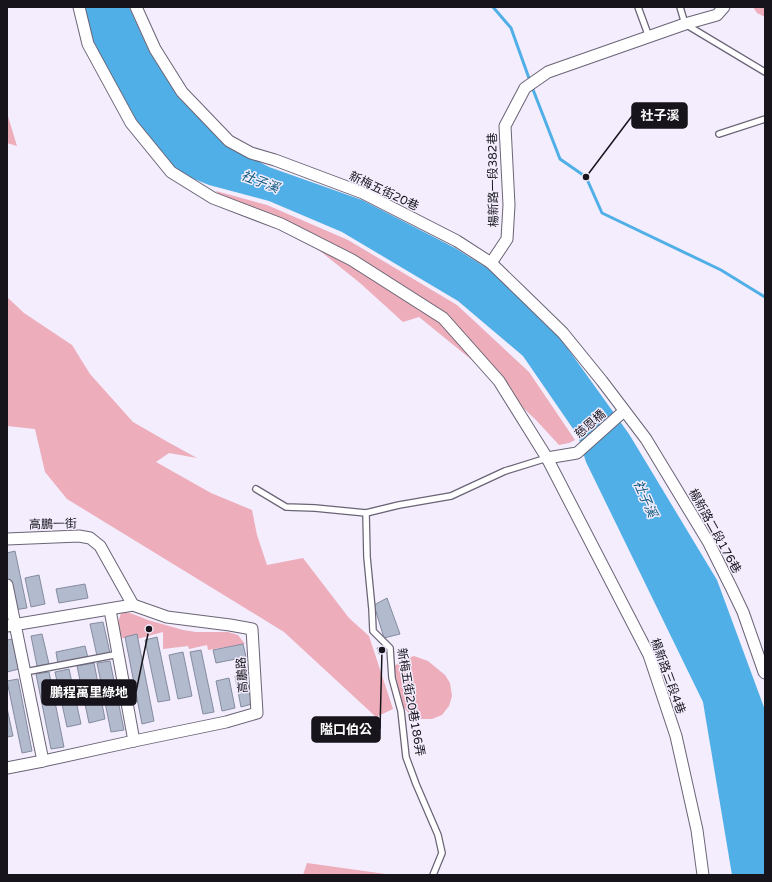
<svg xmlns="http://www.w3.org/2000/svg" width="772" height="882" viewBox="0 0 772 882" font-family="'Varela Round','Noto Sans TC',sans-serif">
	<rect width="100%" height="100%" fill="#f3edfe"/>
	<g fill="#edadba">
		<path d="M753,7H765V17L757,13Z"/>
		<path d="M7,113L17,146L7,143Z"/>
		<path d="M216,191L267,205L348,240L457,305L529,372L575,440L569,443L559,445L536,420L478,365L419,317L403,322L360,283L284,222L221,198Z"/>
		<path d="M7,297L24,313L72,345L90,374L133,422L166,441L197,458L169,453L156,462L211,493L252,510L257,535L267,565L303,558L349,618L369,636L393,709L376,717L284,632L67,499L45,472L35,429L7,426Z"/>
		<path d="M122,611L133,614L148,620L183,630L196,632H228L238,635L245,644L208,650L207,645L189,649L188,646L163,649V632L137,639L122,638C117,626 117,623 122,611Z"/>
		<path d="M414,656L428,661L445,675L450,683L452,696L449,706L442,715L432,719H421L410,715L402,705L394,667L400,661Z"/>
		<path d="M307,863L393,875H303Z"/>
	</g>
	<path fill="#50afe6" d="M83,7H129L149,51L179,98L230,147L269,167L362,200L455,248L490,270L558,335L629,434L717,580L765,710V875H732L703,702L586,462L578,436L523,356L458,301L342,232L269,201L209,185L172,170L132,120L91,43Z"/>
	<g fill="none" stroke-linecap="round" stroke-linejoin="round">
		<g stroke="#50afe6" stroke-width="3">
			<path d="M493,7L511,28L530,81"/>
			<path d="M532,87L560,159L586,177L602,213L721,270L765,297"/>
		</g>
	</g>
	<g fill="#b2bacd" stroke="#858c9f">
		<path d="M15,551L27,608L14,610L7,576V553Z"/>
		<path d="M39,575L45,604L31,607L25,578Z"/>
		<path d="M85,584L88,598L59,603L56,589Z"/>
		<path d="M387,598L400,634L384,638L374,605Z"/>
		<path d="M103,622L110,653L97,656L90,624Z"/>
		<path d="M42,634L49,664L37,666L31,636Z"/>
		<path d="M137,634L154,721L142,724L125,637Z"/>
		<path d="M157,637L170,700L158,702L145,640Z"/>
		<path d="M12,639L19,669L7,672V640Z"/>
		<path d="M243,644L246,657L216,663L213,650Z"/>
		<path d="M85,646L88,658L58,664L56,652Z"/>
		<path d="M385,646L386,652L379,654L377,648Z"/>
		<path d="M201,650L214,712L203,714L190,652Z"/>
		<path d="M183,652L192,696L178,699L169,655Z"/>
		<path d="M110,661L124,730L111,732L97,663Z"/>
		<path d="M94,663L105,719L89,723L77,666Z"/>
		<path d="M69,669L81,724L67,727L55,672Z"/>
		<path d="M49,672L64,747L51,749L36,674Z"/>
		<path d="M246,674L252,704L241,707L235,676Z"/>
		<path d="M229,678L235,708L222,711L216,681Z"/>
		<path d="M18,679L32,751L22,753L7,681Z"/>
		<path d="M7,708L13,736L7,737Z"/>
	</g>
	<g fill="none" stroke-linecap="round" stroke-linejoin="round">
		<g stroke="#6a6476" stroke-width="8">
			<g id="lane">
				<path d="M638,7L649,37"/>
				<path d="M680,7L685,24L765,72"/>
				<path d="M719,134L765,119"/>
				<path d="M256,489L286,507L315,508L366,513"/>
				<path d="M25,672L119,654"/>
				<path d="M433,875L442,853L438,835L416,784L406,757L401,711L392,678L390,648L373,631L372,609L367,557L366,513L399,505L451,496L505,471L547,458"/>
			</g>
		</g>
		<g stroke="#6a6476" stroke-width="13">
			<g id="street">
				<path d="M79,7L88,44L131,123L171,172L213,198L281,224L352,260L443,318L499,381L547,458L649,655L676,736L697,830L703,875"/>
				<path d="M136,7L155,49L182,92L229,141L251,153L275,160L363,193L457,241L491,263L523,294L563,333L602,381L646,439L709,543L732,589L743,612L764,672L765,673"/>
				<path d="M491,263L507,239L509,205L505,126L525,88L548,72L685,24L717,15L724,7"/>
				<path d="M547,458L577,453L624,411"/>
				<path d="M7,539L79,536L90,538L100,546L133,605"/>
				<path d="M7,585L43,761"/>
				<path d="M110,610L134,741"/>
				<path d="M7,626L133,605L167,617L230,625L252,629L257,713L226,722L134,741L43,761L7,768"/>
			</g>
		</g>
		<use href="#lane" stroke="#fff" stroke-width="5.5"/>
		<use href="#street" stroke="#fff" stroke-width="11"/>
	</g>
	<g text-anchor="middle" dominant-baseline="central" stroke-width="3" stroke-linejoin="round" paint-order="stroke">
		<g font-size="12" fill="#17141b" stroke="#f3edfe">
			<text transform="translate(493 180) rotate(-91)">楊新路一段382巷</text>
			<text transform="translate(384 191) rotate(25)">新梅五街20巷</text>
			<text transform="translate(590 424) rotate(-41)">慈恩橋</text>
			<text transform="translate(53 524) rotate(-1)">高鵬一街</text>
			<text transform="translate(715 531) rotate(61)">楊新路二段176巷</text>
			<text transform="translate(242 675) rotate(-94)">高鵬路</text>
			<text transform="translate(668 676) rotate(70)">楊新路三段4巷</text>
			<text transform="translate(411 702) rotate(80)">新梅五街20巷186弄</text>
		</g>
		<g font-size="13" font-style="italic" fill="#0b577b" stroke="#f3edfe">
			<text transform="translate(260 182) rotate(21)">社子溪</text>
			<text transform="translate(645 499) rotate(66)">社子溪</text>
		</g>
	</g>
	<path fill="none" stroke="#17141b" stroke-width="1.5" d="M586 177L632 116M149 629L136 692M382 650L380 729"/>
	<g fill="#17141b" stroke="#f3edfe" stroke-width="1.5">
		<circle cx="586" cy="177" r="4"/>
		<circle cx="149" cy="629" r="4"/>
		<circle cx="382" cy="650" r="4"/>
	</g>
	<g fill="#17141b" stroke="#17141b" stroke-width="1.5">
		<rect x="632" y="103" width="55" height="25" rx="4"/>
		<rect x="42" y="680" width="94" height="25" rx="4"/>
		<rect x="312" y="717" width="68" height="25" rx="4"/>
	</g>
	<g font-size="13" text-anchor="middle" font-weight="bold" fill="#fff">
		<text x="660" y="120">社子溪</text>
		<text x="89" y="697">鵬程萬里綠地</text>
		<text x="346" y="734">隘口伯公</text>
	</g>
	<rect width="772" height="882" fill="none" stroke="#17141b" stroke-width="16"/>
</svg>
